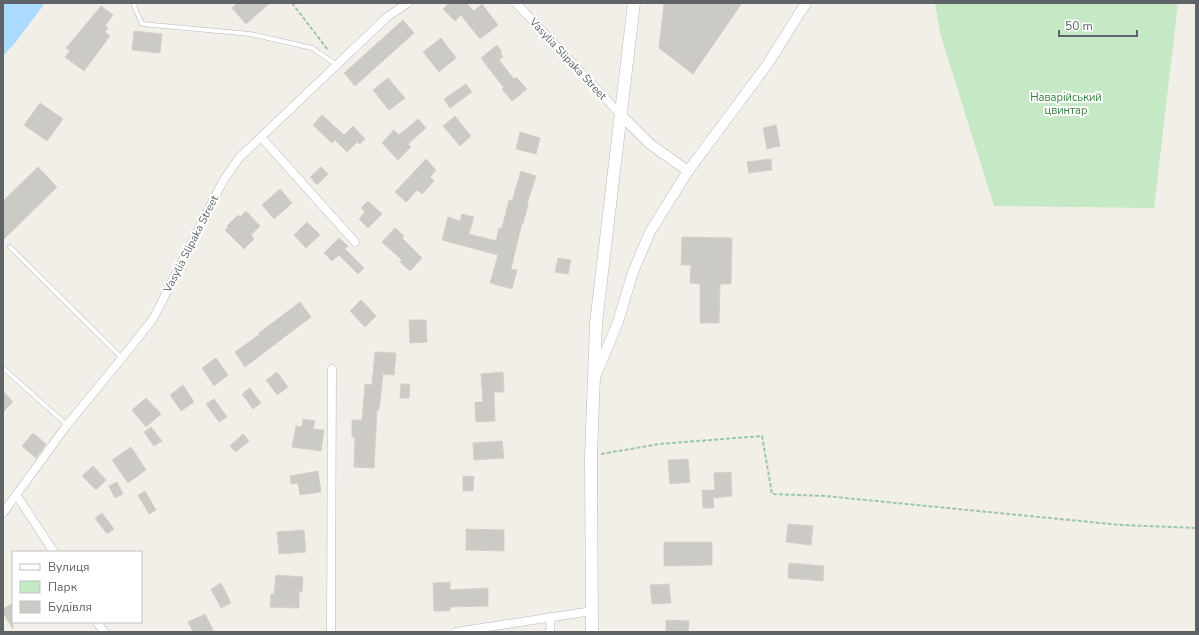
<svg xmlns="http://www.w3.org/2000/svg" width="1199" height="635" viewBox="0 0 1199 635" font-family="'Nunito Sans',sans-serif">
	<rect width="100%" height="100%" fill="#f1efe8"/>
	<path fill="#c5e8c5" d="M935,3H1178L1154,208L994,206L940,33Z"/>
	<path fill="#aadaff" d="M3,3H45L15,43L3,56Z"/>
	<g fill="#cccac5" stroke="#d6d1c6">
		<path d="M237,3H270L246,24L232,8Z"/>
		<path d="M449,3H466L474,11L482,4L498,25L480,39L461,15L455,21L443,9Z"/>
		<path d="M664,3H742L693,74L659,48Z"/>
		<path d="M101,6L113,15L105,26L108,28L105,32L110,36L84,71L65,57L70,51L66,48Z"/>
		<path d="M403,20L414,33L355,86L344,73Z"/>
		<path d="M134,31L162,34L160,53L132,50Z"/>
		<path d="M441,38L456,58L439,72L423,52Z"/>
		<path d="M497,45L502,52L500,53L503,57L499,60L514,79L516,77L527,89L512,101L502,89L504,88L481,58Z"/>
		<path d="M388,78L405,98L389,110L373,90Z"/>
		<path d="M466,84L472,92L450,108L444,99Z"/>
		<path d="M40,103L63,119L47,141L24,125Z"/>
		<path d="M322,115L344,135L353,126L365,139L360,144L357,142L347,152L335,140L332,143L313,125Z"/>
		<path d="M455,116L471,136L460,146L443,126Z"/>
		<path d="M418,119L426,128L408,144L411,147L398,160L382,143L394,130L399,135Z"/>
		<path d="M776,125L780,146L767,149L763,128Z"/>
		<path d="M520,132L540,138L536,154L516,149Z"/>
		<path d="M426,159L436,170L430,177L434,181L422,194L417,190L406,202L395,192Z"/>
		<path d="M771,159L772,170L749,173L747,162Z"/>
		<path d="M38,167L57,187L3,240V201Z"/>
		<path d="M321,167L328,174L317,185L310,177Z"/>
		<path d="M521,171L536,176L527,204L528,205L523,224L522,223L511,269L517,270L512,289L490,283L498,255L442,240L448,217L460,221L462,214L474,217L469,234L496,241L499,228H502L509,200L512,201Z"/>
		<path d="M280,189L292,203L274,219L262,205Z"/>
		<path d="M368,201L382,214L368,228L359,219L365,212L361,208Z"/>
		<path d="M246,211L260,226L251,235L254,239L244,249L225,230L228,227L227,226L238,215L240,217Z"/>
		<path d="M307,222L320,235L306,248L294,235Z"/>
		<path d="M395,228L404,236L402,238L422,258L410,271L400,262L402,260L382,242Z"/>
		<path d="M682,237L732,238L731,284H720L719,323H700V284L690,283L691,265H681Z"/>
		<path d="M339,238L348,246L345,249L364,268L358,274L339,255L332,261L324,253Z"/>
		<path d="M558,258L571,260L568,274L555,272Z"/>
		<path d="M361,300L376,316L365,327L350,311Z"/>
		<path d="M300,302L311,317L245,367L235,352L260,334L259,333Z"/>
		<path d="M409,320H426L427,342L410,343Z"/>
		<path d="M375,352L396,353L394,375L383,374L379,410H377L374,468L354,467L355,437H352V420H362L365,384L372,385Z"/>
		<path d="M216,358L228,375L214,386L202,368Z"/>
		<path d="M277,372L288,387L277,395L266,380Z"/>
		<path d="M503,372L504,392H494L495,421L476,422L475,402H483L481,374Z"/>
		<path d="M401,384H410L409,398H400Z"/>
		<path d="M183,385L194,402L181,411L170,395Z"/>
		<path d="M250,388L261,403L253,409L242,394Z"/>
		<path d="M3,391L13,402L3,412Z"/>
		<path d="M146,398L161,414L146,427L132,410Z"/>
		<path d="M214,399L227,417L219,422L206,404Z"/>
		<path d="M303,419L315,421L313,429L324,430L321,451L292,447L296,426L302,427Z"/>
		<path d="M151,427L162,441L154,446L144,432Z"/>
		<path d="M33,433L46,444L36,458L22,446Z"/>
		<path d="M243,434L249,441L236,452L230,446Z"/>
		<path d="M502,441L504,458L474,460L473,443Z"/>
		<path d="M131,447L146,470L128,483L112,460Z"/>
		<path d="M688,459L690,482L670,484L668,460Z"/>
		<path d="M93,466L106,480L96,490L82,476Z"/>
		<path d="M318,471L321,492L300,495L298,483L291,484L290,476Z"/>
		<path d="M731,472L732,496L713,498L714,508H703L702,490H715L714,473Z"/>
		<path d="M463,476L474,477L473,491H463Z"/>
		<path d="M117,482L123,494L115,498L109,486Z"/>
		<path d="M145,491L156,510L149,514L138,495Z"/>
		<path d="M102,513L114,529L107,534L95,518Z"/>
		<path d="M788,524L813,526L811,545L786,542Z"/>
		<path d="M466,529L504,530V551L466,550Z"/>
		<path d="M304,530L306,552L279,554L277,532Z"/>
		<path d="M664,542H712V565L664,566Z"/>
		<path d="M789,563L824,566L823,581L788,578Z"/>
		<path d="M276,575L303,577L302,592L299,591V608L270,607L271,594H274Z"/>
		<path d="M450,582V590L488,588V606L450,607V611H434L433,583Z"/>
		<path d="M221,583L231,603L221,608L211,589Z"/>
		<path d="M669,584L671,603L652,604L650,585Z"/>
		<path d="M13,603V629L3,613V609Z"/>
		<path d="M205,614L214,632H193L188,622Z"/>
		<path d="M666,620L689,621L688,632H666Z"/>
	</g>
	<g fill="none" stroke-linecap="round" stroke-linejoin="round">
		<g stroke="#b5b8bc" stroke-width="5">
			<g id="service">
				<path d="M133,3L142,24L250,34L312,48L337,65"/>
				<path d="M10,247L122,358"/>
				<path d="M3,368L67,425"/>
			</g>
		</g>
		<g stroke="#b5b8bc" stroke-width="9">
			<g id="minor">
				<path d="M516,3L621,115"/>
				<path d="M261,137L355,242"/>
				<path d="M17,496L54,552"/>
				<path d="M3,513L67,425L122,358L153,319L223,181L239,158L387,17L408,3"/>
				<path d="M97,622L104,632"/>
				<path d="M331,632L332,369"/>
				<path d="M456,632L592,611"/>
				<path d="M550,632L551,617"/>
			</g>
		</g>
		<g stroke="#b5b8bc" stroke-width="11">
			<g id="tertiary">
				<path d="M621,115L650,144L688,171"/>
				<path d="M595,377L618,322L633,272L650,232L688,171L767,65L806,3"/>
			</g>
		</g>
		<g stroke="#b6babf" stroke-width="13">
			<path id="secondary" d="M592,632L591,456L596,323L634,3"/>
		</g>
		<g stroke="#9cc7a9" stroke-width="2" stroke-dasharray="4 2" stroke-linecap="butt">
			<path d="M292,3L328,50"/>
			<path d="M601,454L659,444L762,436L772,494L825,496L1121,525L1196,528"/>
		</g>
		<use href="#service" stroke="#fff" stroke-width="4"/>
		<use href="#minor" stroke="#fff" stroke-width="8"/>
		<use href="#tertiary" stroke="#fff" stroke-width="10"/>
		<use href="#secondary" stroke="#fff" stroke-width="12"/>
	</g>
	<g text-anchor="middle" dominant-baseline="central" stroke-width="4" stroke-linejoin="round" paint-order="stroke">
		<g font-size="11" fill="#5f6368" stroke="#fff">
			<text transform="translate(568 59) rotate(47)">Vasylia Slipaka Street</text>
			<text transform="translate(191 244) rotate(-63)">Vasylia Slipaka Street</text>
		</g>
		<g font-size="11" fill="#348238" stroke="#fff">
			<text x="1066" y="97">Наварійський<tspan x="1066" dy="13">цвинтар</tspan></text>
		</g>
	</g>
	<rect width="1199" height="635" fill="none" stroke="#5f6368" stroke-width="8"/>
	<rect x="12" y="551" width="130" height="72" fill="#ffffff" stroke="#bfc1c3"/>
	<rect x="20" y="564" width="20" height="6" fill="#ffffff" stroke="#bfc1c3"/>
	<text x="48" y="571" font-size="12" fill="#5f6368">Вулиця</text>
	<rect x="20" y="581" width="20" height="12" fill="#c5e8c5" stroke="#bfc1c3"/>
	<text x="48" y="591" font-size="12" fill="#5f6368">Парк</text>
	<rect x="20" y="601" width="20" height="12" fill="#cccac5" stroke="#bfc1c3"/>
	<text x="48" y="611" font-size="12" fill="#5f6368">Будівля</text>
	<path d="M1059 30v6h78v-6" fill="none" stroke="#5f6368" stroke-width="2"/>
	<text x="1065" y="30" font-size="12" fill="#5f6368" stroke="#ffffff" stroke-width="3" paint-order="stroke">50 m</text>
</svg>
